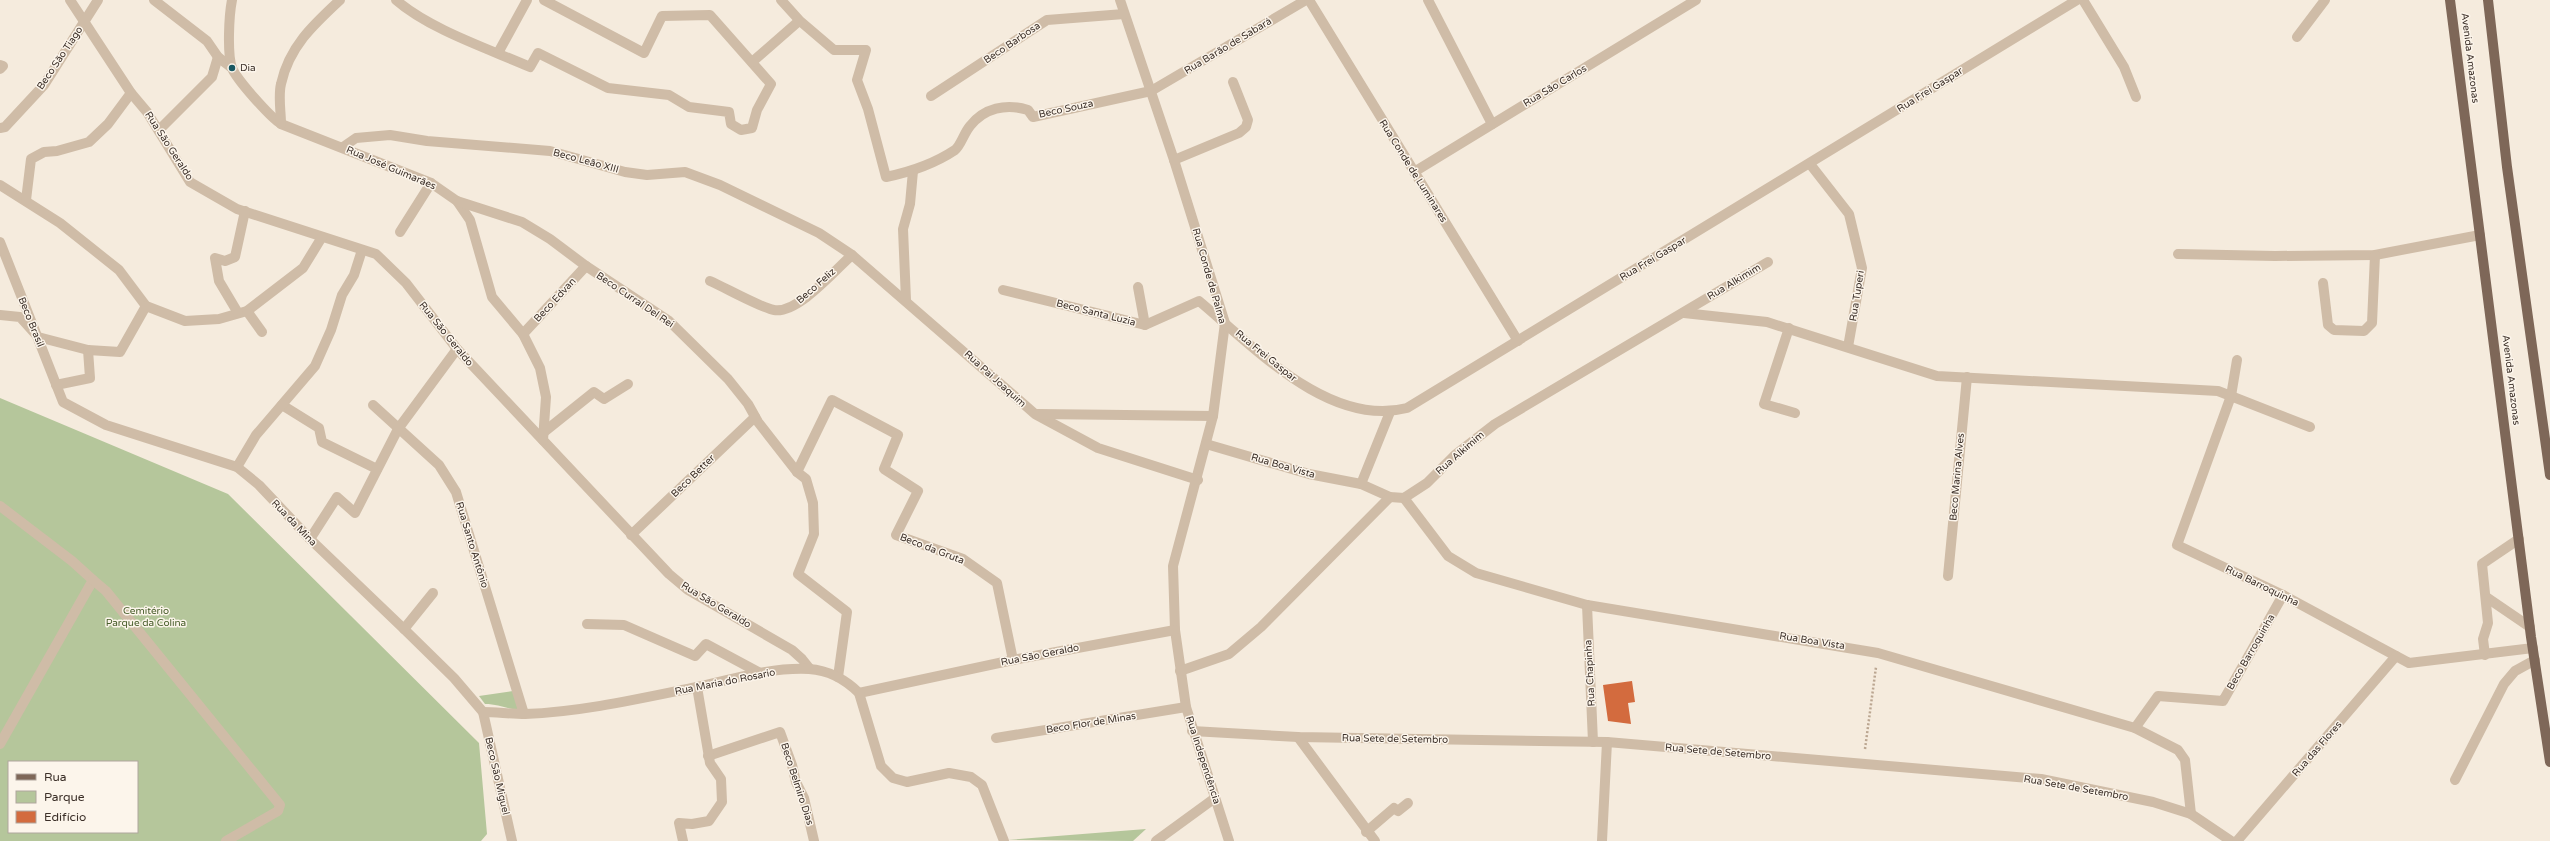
<svg xmlns="http://www.w3.org/2000/svg" width="2550" height="841" viewBox="0 0 2550 841" font-family="'Varela Round',sans-serif">
	<rect width="100%" height="100%" fill="#f5ebdd"/>
	<g fill="#b5c69b" fill-rule="evenodd">
		<path d="M0,398L228,494L479,743L487,834L481,841H0ZM9,762H137V832H9Z"/>
		<path d="M513,691L519,710C507,709 498,704 485,704L479,696Z"/>
		<path d="M1146,829L1133,841L1008,840Z"/>
	</g>
	<path fill="#d36b3e" d="M1632,681L1635,702L1628,703L1631,724L1608,721L1603,685Z"/>
	<g fill="none" stroke-linecap="round" stroke-linejoin="round">
		<path stroke="#bba691" stroke-width="2.5" stroke-dasharray="2 2" stroke-linecap="butt" d="M1865,749L1876,667"/>
		<g stroke="#cfbca7" stroke-width="10">
			<path d="M70,0L131,93L147,112L190,182L237,209L376,254L406,283L457,349L669,574L688,590L792,650L802,659L810,669"/>
			<path d="M154,0L207,41L218,57L232,68"/>
			<path d="M232,0C229,15 227,54 232,68C237,80 270,117 281,124L431,183L457,201L470,220L492,297L523,334L540,368L546,397L543,440"/>
			<path d="M396,0C429,29 489,49 530,67L538,53L608,88L669,95L689,107L729,112L731,124L741,130L752,128L757,110L771,84L710,15L662,16L644,53L544,0"/>
			<path d="M781,0L800,21L834,50H866L857,80L868,109L886,177C910,172 934,164 955,150C961,145 964,133 970,126C984,108 1006,103 1028,110L1033,117L1151,91L1306,0"/>
			<path d="M1120,0L1174,160L1225,323L1213,416L1173,566L1175,630L1186,707L1229,841"/>
			<path d="M1309,0L1518,341"/>
			<path d="M1428,0L1492,124"/>
			<path d="M2083,0L2124,67L2136,97"/>
			<path d="M2297,37L2325,0"/>
			<path d="M498,53L527,0"/>
			<path d="M752,62L799,21"/>
			<path d="M0,65L3,66L0,69"/>
			<path d="M931,96L1047,20L1124,14"/>
			<path d="M281,124C281,112 278,96 281,84C289,47 313,25 340,0"/>
			<path d="M0,128L5,127L44,85L98,0"/>
			<path d="M159,130L212,77L218,57"/>
			<path d="M343,147L356,138L390,135L427,141L550,151L625,172L647,175L685,172L720,185L819,233L852,255L1035,414L1098,448L1198,480"/>
			<path d="M1174,160L1239,133L1246,127L1248,120L1233,82"/>
			<path d="M1810,164L1849,214L1862,268L1848,347"/>
			<path d="M1414,172L1696,0"/>
			<path d="M0,185L60,223L119,270L146,306L185,321L219,319L247,311L303,268L322,237"/>
			<path d="M26,200L31,159L44,152L57,151L89,142L108,124L131,93"/>
			<path d="M457,201L522,222L550,239L586,266L669,321L728,379L748,404L758,422L797,472L806,479L813,503L814,534L798,574L847,612L838,677"/>
			<path d="M400,232L431,183"/>
			<path d="M0,242L63,402L106,425L237,467L259,485L310,539L404,629L454,678L483,712L512,841"/>
			<path d="M2178,254L2275,256L2375,255L2480,235"/>
			<path d="M710,281C724,287 761,308 774,310C798,314 835,270 852,255"/>
			<path d="M2323,283L2328,325L2334,330L2364,331L2372,323L2375,255"/>
			<path d="M1138,287L1145,325"/>
			<path d="M1003,290L1145,325L1199,301C1253,346 1329,428 1407,408L2077,0"/>
			<path d="M906,300L903,229L910,204L913,171"/>
			<path d="M247,311L262,332"/>
			<path d="M238,313L219,281L215,258L225,261L235,257L245,211"/>
			<path d="M1684,313L1767,322L1937,376L2218,391L2310,427"/>
			<path d="M0,315L20,317L38,337L88,350L120,352L146,306"/>
			<path d="M1789,328L1764,404L1795,413"/>
			<path d="M523,334L586,266"/>
			<path d="M2237,360L2231,396L2177,545L2283,595L2409,663L2533,648"/>
			<path d="M56,385L90,378L88,350"/>
			<path d="M282,405L319,428L322,442L377,469"/>
			<path d="M373,405L439,465L456,492L524,714"/>
			<path d="M1390,412L1361,484L1390,497L1404,498L1427,483L1455,455L1495,424L1768,262"/>
			<path d="M1037,414L1213,416"/>
			<path d="M544,432L594,392L604,399L628,384"/>
			<path d="M1206,444L1309,474L1361,484"/>
			<path d="M237,467L256,435L315,366L331,330L342,295L354,275L362,250"/>
			<path d="M797,472L832,400L898,435L884,469L918,491L896,535L963,559L997,583L1013,660"/>
			<path d="M1404,498L1448,556L1476,573L1587,605L1878,653L2135,728L2178,750L2185,760L2191,814"/>
			<path d="M0,506L72,561L93,580L0,744"/>
			<path d="M631,535L755,417"/>
			<path d="M310,539L337,497L355,513L398,429L457,349"/>
			<path d="M1948,576L1967,377"/>
			<path d="M93,580L106,591L280,805L278,811L226,841"/>
			<path d="M2486,597L2530,627"/>
			<path d="M1587,605L1593,742"/>
			<path d="M587,624L624,625L695,656L706,644L760,673"/>
			<path d="M404,629L433,593"/>
			<path d="M2485,655L2483,639L2488,623L2482,564L2519,539"/>
			<path d="M1180,671L1229,654L1261,627L1390,497"/>
			<path d="M859,693L1013,660L1175,630"/>
			<path d="M483,712C496,712 511,714 525,714C580,712 638,699 692,688C730,680 770,667 809,669C828,670 846,680 859,693L881,766L893,778L907,782L949,773L971,777L982,785L1004,841"/>
			<path d="M2135,728L2158,696L2223,701L2283,595"/>
			<path d="M1192,731L1298,737L1607,742L2041,779L2153,802L2191,814L2231,841"/>
			<path d="M1298,737L1375,841"/>
			<path d="M996,738L1186,707"/>
			<path d="M708,756L780,732L792,765L796,782L804,798L814,841"/>
			<path d="M2455,780L2504,684L2515,671L2535,660"/>
			<path d="M1366,832L1394,808L1398,811L1408,803"/>
			<path d="M683,841L679,823L692,824L709,821L722,802L721,779L710,763L697,687"/>
			<path d="M1156,841L1215,798"/>
			<path d="M1602,841L1607,742"/>
			<path d="M2237,841L2396,656"/>
		</g>
		<g stroke="#7e6758" stroke-width="10">
			<path d="M2450,0L2531,637L2550,762"/>
			<path d="M2488,0L2507,167L2550,475"/>
		</g>
	</g>
	<circle fill="#195862" stroke="#fcf5eb" stroke-width="1.5" cx="232" cy="68" r="4"/>
	<g text-anchor="middle" dominant-baseline="central" stroke-width="3" stroke-linejoin="round" paint-order="stroke">
		<g font-size="10" fill="#3b2f28" stroke="#fcf5eb">
			<text transform="translate(1012 43) rotate(-34)">Beco Barbosa</text>
			<text transform="translate(1228 46) rotate(-31)">Rua Barão de Sabará</text>
			<text transform="translate(60 58) rotate(-56)">Beco São Tiago</text>
			<text transform="translate(2470 58) rotate(83)">Avenida Amazonas</text>
			<text transform="translate(1555 86) rotate(-31)">Rua São Carlos</text>
			<text transform="translate(1930 90) rotate(-32)">Rua Frei Gaspar</text>
			<text transform="translate(1066 109) rotate(-12)">Beco Souza</text>
			<text transform="translate(169 146) rotate(57)">Rua São Geraldo</text>
			<text transform="translate(586 161) rotate(15)">Beco Leão XIII</text>
			<text transform="translate(391 168) rotate(23)">Rua José Guimarães</text>
			<text transform="translate(1413 171) rotate(58)">Rua Conde de Luminares</text>
			<text transform="translate(1653 259) rotate(-31)">Rua Frei Gaspar</text>
			<text transform="translate(1209 276) rotate(74)">Rua Conde de Palma</text>
			<text transform="translate(1734 282) rotate(-31)">Rua Alkimim</text>
			<text transform="translate(816 286) rotate(-41)">Beco Feliz</text>
			<text transform="translate(1857 296) rotate(-81)">Rua Tuperi</text>
			<text transform="translate(555 300) rotate(-47)">Beco Edvan</text>
			<text transform="translate(635 300) rotate(34)">Beco Curral Del Rei</text>
			<text transform="translate(1096 313) rotate(14)">Beco Santa Luzia</text>
			<text transform="translate(31 322) rotate(68)">Beco Brasil</text>
			<text transform="translate(446 334) rotate(51)">Rua São Geraldo</text>
			<text transform="translate(1266 356) rotate(39)">Rua Frei Gaspar</text>
			<text transform="translate(995 379) rotate(42)">Rua Pai Joaquim</text>
			<text transform="translate(2511 380) rotate(83)">Avenida Amazonas</text>
			<text transform="translate(1460 453) rotate(-41)">Rua Alkimim</text>
			<text transform="translate(1283 466) rotate(16)">Rua Boa Vista</text>
			<text transform="translate(693 476) rotate(-44)">Beco Better</text>
			<text transform="translate(1957 477) rotate(-85)">Beco Marina Alves</text>
			<text transform="translate(294 523) rotate(46)">Rua da Mina</text>
			<text transform="translate(472 545) rotate(73)">Rua Santo Antônio</text>
			<text transform="translate(932 549) rotate(21)">Beco da Gruta</text>
			<text transform="translate(2262 586) rotate(26)">Rua Barroquinha</text>
			<text transform="translate(716 605) rotate(31)">Rua São Geraldo</text>
			<text transform="translate(1812 641) rotate(9)">Rua Boa Vista</text>
			<text transform="translate(2251 652) rotate(-60)">Beco Barroquinha</text>
			<text transform="translate(1040 655) rotate(-11)">Rua São Geraldo</text>
			<text transform="translate(1590 673) rotate(-93)">Rua Chapinha</text>
			<text transform="translate(725 682) rotate(-11)">Rua Maria do Rosario</text>
			<text transform="translate(1091 723) rotate(-9)">Beco Flor de Minas</text>
			<text transform="translate(1395 739) rotate(1)">Rua Sete de Setembro</text>
			<text transform="translate(2317 749) rotate(-49)">Rua das Flores</text>
			<text transform="translate(1718 752) rotate(5)">Rua Sete de Setembro</text>
			<text transform="translate(1203 760) rotate(72)">Rua Independência</text>
			<text transform="translate(497 776) rotate(77)">Beco São Miguel</text>
			<text transform="translate(797 784) rotate(72)">Beco Belmiro Dias</text>
			<text transform="translate(2076 788) rotate(10)">Rua Sete de Setembro</text>
		</g>
		<g font-size="10" fill="#3b2f28" stroke="#fcf5eb" text-anchor="start">
			<text x="240" y="68">Dia</text>
		</g>
		<g font-size="10" fill="#465c29" stroke="#fcf5eb">
			<text x="146" y="611">Cemitério<tspan x="146" dy="12">Parque da Colina</tspan></text>
		</g>
	</g>
	<rect x="8" y="761" width="130" height="72" fill="#fcf5eb" stroke="#afa69d"/>
	<rect x="16" y="774" width="20" height="6" fill="#7e6758" stroke="#afa69d"/>
	<text x="44" y="781" font-size="12" fill="#3b2f28">Rua</text>
	<rect x="16" y="791" width="20" height="12" fill="#b5c69b" stroke="#afa69d"/>
	<text x="44" y="801" font-size="12" fill="#3b2f28">Parque</text>
	<rect x="16" y="811" width="20" height="12" fill="#d36b3e" stroke="#afa69d"/>
	<text x="44" y="821" font-size="12" fill="#3b2f28">Edifício</text>
</svg>
